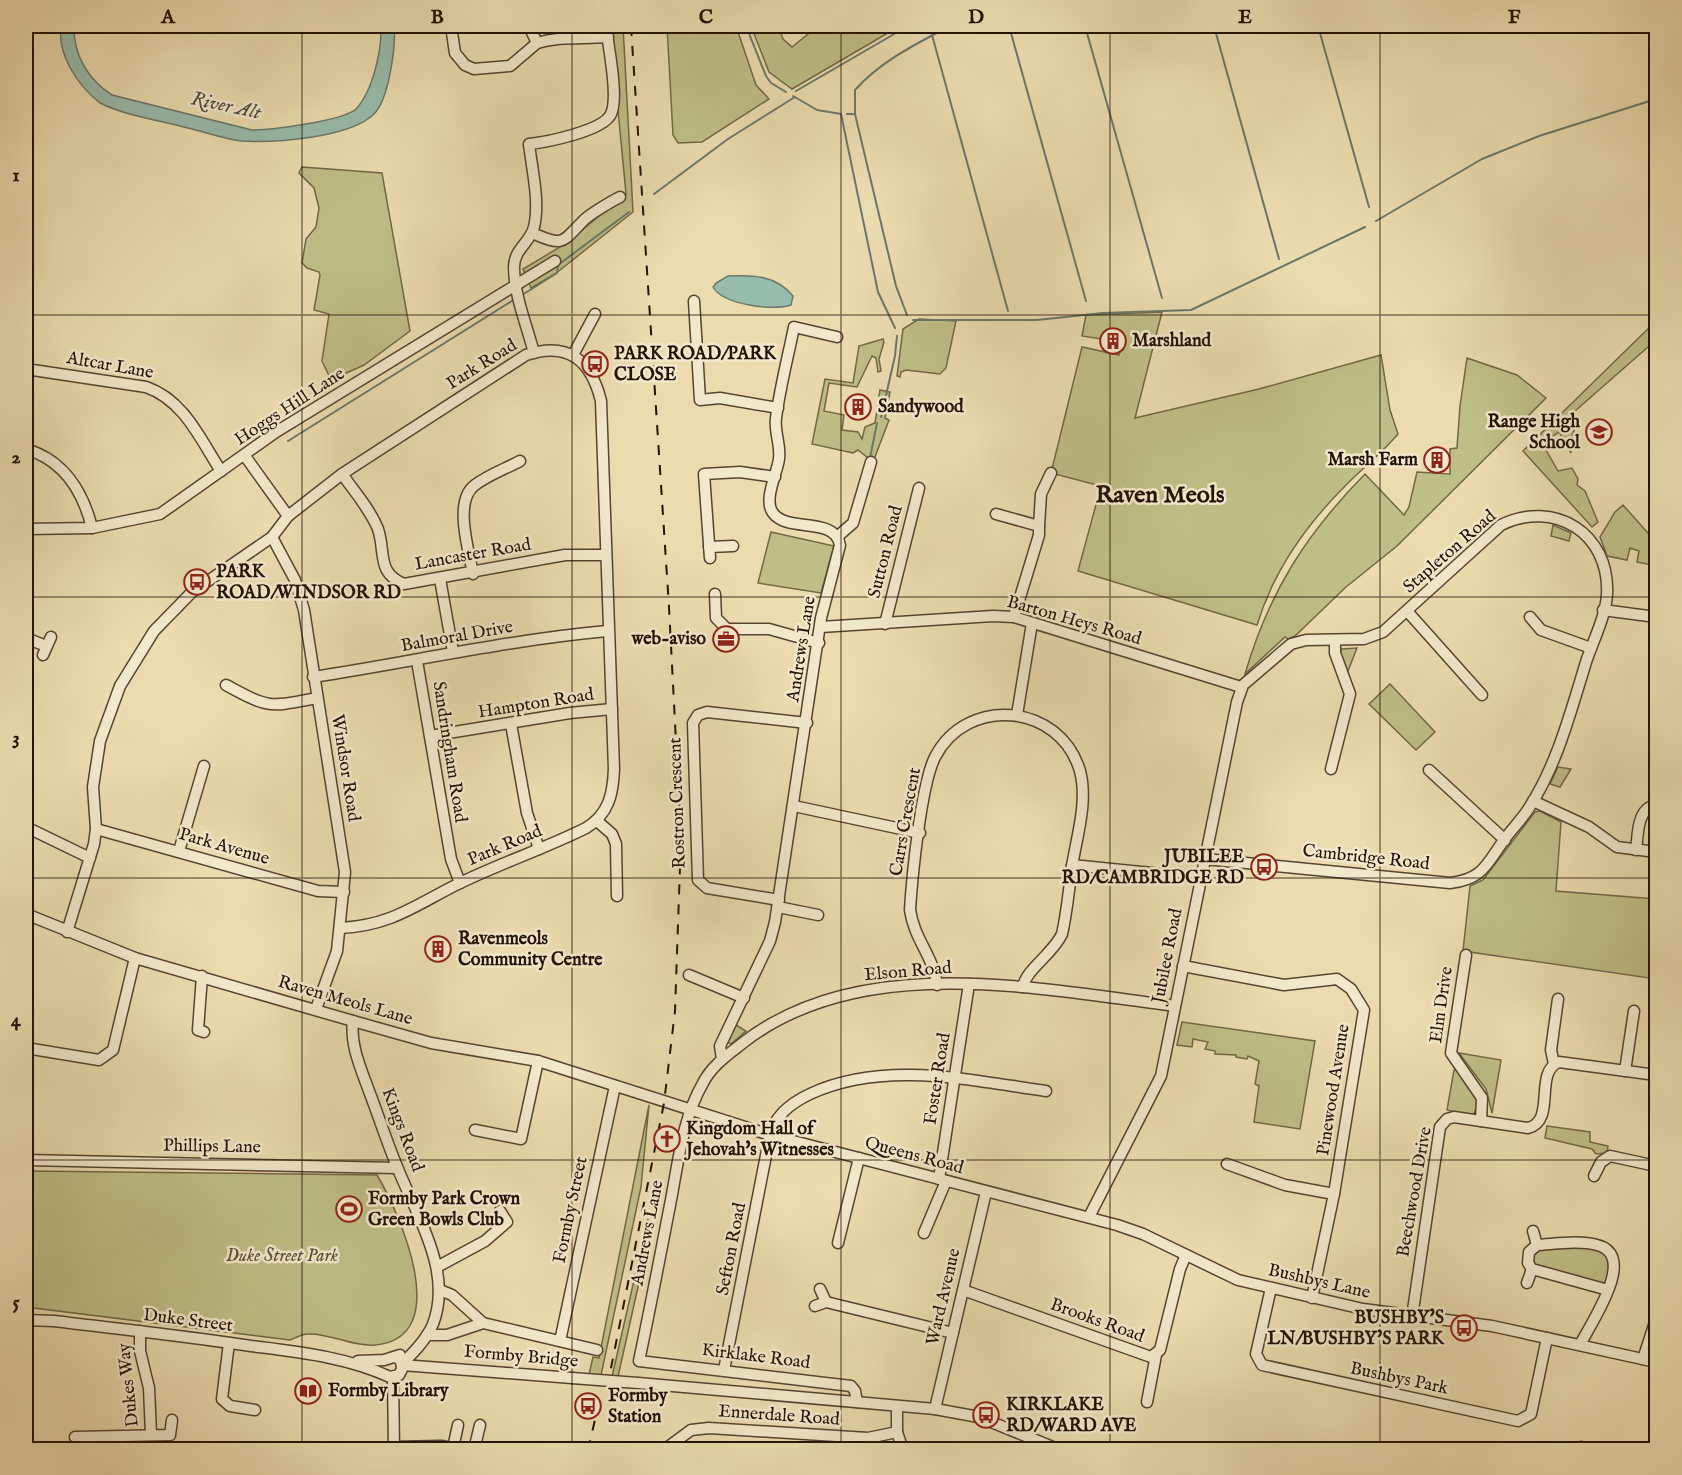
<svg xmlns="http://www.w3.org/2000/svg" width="1682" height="1475" viewBox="0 0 1682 1475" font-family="'IM FELL English',serif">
	<rect width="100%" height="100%" fill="#ebdcaf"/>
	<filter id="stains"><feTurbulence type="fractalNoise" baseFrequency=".00333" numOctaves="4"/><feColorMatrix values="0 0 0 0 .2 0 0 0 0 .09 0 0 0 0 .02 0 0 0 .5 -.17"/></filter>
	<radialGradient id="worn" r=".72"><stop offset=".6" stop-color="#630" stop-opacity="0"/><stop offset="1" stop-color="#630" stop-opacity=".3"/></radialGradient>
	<g fill="#bfbe86" stroke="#716846" stroke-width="1.5">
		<path d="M610,26H623L633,212L555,274L531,288L523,269L565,244L626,194Z"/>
		<path d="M667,26H736L756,85L769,99L702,142L678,143L673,135Z"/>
		<path d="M751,26H778L783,39L792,47L818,26H900L792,89L769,72Z"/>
		<path d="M302,167L382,173L410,331L364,365L331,380L322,361L329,314L314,310L320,275L319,272L307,268L302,263L306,239L316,227L319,208L314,188L299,173Z"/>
		<path d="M1162,312L1135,418L1259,389L1381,355L1390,410L1398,434C1382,453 1363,468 1346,485C1307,524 1273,572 1257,625L1078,571L1101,486L1051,473L1082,347L1119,355L1123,339L1109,333L1101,339L1082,336L1086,315Z"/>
		<path d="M919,319L956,321L946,368L940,374L906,370L901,372L900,377L897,376L903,329Z"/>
		<path d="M1656,321V340L1567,418L1575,428L1570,442L1571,453L1559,432L1542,443L1558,471L1572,468L1578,479L1577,485L1585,491L1598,522L1592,527L1523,451Z"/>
		<path d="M883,339L884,342L879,359L881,371L878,372L876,358L872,356L857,387L829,383L824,411L844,415L842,430L858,432L862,439L865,427L875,423L880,390L890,392L885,418L889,420L873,462L858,450L853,453L812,444L825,379L853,383L859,346Z"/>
		<path d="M1467,358L1517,375L1546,398L1397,546L1346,587L1295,636L1288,639L1285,637L1245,674C1269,592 1306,534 1365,474L1404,515L1409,507L1417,472L1450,474V449L1457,448L1460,406Z"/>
		<path d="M1623,505L1656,542V566L1637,562L1639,551L1630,548L1627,560L1607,556L1600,537L1615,512Z"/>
		<path d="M1553,525L1571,533L1569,541L1551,536Z"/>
		<path d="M771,532L834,546L821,593L758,583Z"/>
		<path d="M1357,648L1348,671H1346L1340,653L1342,649Z"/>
		<path d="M1390,684L1435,732L1416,750L1369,704Z"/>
		<path d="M1558,767L1571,769L1560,787L1550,784Z"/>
		<path d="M1540,811L1561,822L1556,891L1656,899V979L1463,951L1470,886L1483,880L1535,812Z"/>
		<path d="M1182,1022L1315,1041L1300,1129L1254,1122L1259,1086L1255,1084L1259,1061L1248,1056L1247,1059L1236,1057V1055L1215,1054V1051L1205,1049L1208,1042L1193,1039L1192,1047L1177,1045Z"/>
		<path d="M736,1025L746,1031L731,1044L727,1042Z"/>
		<path d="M1459,1053L1501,1060L1492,1113L1486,1089Z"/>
		<path d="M1454,1070H1457L1479,1099L1474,1114L1469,1115L1447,1110Z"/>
		<path d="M649,1105L641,1187L600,1380L588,1379L593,1357L599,1358Z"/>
		<path d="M1547,1126L1590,1132V1142L1608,1146L1607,1153L1596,1154L1592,1149L1545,1138Z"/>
		<path d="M26,1171L377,1175C400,1214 455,1338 375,1345C353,1347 330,1333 308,1334C302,1334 295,1338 290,1340L26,1307Z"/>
		<path d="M648,1219L638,1287L617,1381H611Z"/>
		<path d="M1595,1247L1605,1254L1611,1264L1605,1286L1533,1265V1253L1542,1249Z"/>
	</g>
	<g fill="#98bcac" stroke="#69786a" stroke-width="1.5">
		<path d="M61,26H74C73,54 88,80 112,95L252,130C271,130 343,121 356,109C373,91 382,49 381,26H394C396,46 389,99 374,114C350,138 274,143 241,141C224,139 205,132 188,128C159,120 126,116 100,103C77,85 57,54 61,26Z"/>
		<path d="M728,276C753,275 776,275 793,296L791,305C774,311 723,305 713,287L716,283Z"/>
	</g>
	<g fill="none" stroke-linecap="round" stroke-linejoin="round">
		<g stroke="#69786a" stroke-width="2">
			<path d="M746,26L766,76L771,83L786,92"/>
			<path d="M1009,26L1086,301"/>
			<path d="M1085,26L1162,298"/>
			<path d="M1214,26L1279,259"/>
			<path d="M1318,26L1369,207"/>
			<path d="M932,35L1008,311"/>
			<path d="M796,91L908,26"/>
			<path d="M793,96L817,110L841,114L878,292L895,328"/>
			<path d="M847,114H855V90C881,61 916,44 950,26"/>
			<path d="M855,114L896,286L907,315"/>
			<path d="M654,194L728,139L795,97"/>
			<path d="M1376,221L1482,159L1539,136L1656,99"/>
			<path d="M522,295L557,273L558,265L629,212"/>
			<path d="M913,320H1037L1103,313L1191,310L1365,227"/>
			<path d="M881,417L895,356L897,336"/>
			<path d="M288,441L515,299"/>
			<path d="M870,458L877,423"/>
		</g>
		<g stroke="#554431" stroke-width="13">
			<g id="minor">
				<path d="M451,26L455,53L465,65L474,69L510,66L537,43"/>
				<path d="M529,26L537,43C560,36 583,39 608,37"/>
				<path d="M532,233C565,247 561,243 584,220C590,214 612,201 620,197"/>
				<path d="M694,301L700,400L720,398L778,408"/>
				<path d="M534,353C527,326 514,295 514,267C514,249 530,243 534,227C540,202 532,170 529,144C547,142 603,131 611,114C619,97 608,46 606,26"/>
				<path d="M573,355L595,314"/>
				<path d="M26,369L146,387C184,400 200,439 221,471"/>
				<path d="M26,449C63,460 83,491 92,528"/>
				<path d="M245,456L288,516"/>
				<path d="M342,474C354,491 370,509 378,529C386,553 376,572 404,584L565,555H606"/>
				<path d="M996,514L1039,526V535L1014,617"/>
				<path d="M1039,526L1041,494L1051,473"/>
				<path d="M26,529L92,528L160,514L276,432L555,261"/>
				<path d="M272,537L295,580L304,610L345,872L337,951L316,1009"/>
				<path d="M837,537L853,523L871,462"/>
				<path d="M709,547L733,546"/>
				<path d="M710,558L704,474L740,472L775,477"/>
				<path d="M473,574C469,550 453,501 475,485C488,475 505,469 520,461"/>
				<path d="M440,579L453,652"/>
				<path d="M715,594L716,618L727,629H769L819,643"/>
				<path d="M1603,610L1656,617"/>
				<path d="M1407,611L1482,695"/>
				<path d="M1530,617L1541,630L1591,648"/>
				<path d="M885,624L919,488"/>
				<path d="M821,627L993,616L1014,617L1241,687"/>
				<path d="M26,638L46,646"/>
				<path d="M43,655L51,637"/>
				<path d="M417,661L451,859L460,883"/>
				<path d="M313,677C411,662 508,640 607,631"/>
				<path d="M226,685C270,709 269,707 317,698"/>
				<path d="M1017,715L1032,623"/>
				<path d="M511,724L527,813L539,849"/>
				<path d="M430,736L570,713L612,709"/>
				<path d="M1331,769L1350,694L1335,653V641"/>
				<path d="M1429,770L1505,840"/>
				<path d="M1533,801L1589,827L1617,847L1656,852"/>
				<path d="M794,806L920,833"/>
				<path d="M597,821L612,834L616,844L617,896"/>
				<path d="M26,827L90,858"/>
				<path d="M96,829L318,891L344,892"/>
				<path d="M1636,850C1638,836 1637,814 1650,807"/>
				<path d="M179,851L204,766"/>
				<path d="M1072,865L1201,878"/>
				<path d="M779,900L707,888L698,880L693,723L698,715L707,712L807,723"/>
				<path d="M778,907L818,915"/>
				<path d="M26,914L135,958L353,1021L431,1043L538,1061L770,1135L1117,1225L1143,1234L1238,1280L1363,1309L1492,1326L1656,1362"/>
				<path d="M67,932L94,844L96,829L93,787L100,741L120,686L154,631L192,592L272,537L288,516L342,474L526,355C568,341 591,360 601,401L614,769C613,794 609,814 586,828C546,848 501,863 460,883C417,904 393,925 341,928"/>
				<path d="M1466,955L1451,1053L1482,1098L1481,1121"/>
				<path d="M1183,966L1284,985L1337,979L1351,989L1364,1010L1334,1194L1312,1298"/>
				<path d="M689,975L744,998"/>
				<path d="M202,976L198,1030L204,1032"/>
				<path d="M937,985C934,957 914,939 910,910C912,877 921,785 935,757C967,695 1060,703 1080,771C1088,801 1077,836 1072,866C1069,889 1067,912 1062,934C1053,954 1026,969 1023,987"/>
				<path d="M353,1021C350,1045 361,1069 369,1091C379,1117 387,1143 398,1169C417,1216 453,1272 433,1324C427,1339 413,1353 402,1364"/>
				<path d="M26,1048L99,1060L113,1050L135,958"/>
				<path d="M722,1059L720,1046L770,941L775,922L821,618L840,545C835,516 787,533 773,513C763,500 777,474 779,459C781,445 774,432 776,418C780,387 788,357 794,327L837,337"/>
				<path d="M1554,1064L1551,1050L1558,999"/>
				<path d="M1625,1071L1634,1011"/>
				<path d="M475,1130L521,1139L538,1061"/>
				<path d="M26,1160L397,1168"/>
				<path d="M1227,1164L1285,1185L1334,1194"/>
				<path d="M1594,1176L1601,1162L1610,1156L1656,1166"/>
				<path d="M939,1179L969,984"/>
				<path d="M1089,1217L1161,1076L1237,702L1243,685L1291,644L1306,640L1364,639L1383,632L1501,525C1554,499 1610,533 1607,594C1606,615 1594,639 1587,659C1571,710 1558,763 1529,808C1522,819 1512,829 1504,840C1486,865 1483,879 1450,883L1205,859"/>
				<path d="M1533,1231L1537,1245"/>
				<path d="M924,1233L946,1181"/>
				<path d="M838,1243L859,1158"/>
				<path d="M437,1267L485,1241L507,1222L500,1211"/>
				<path d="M1527,1283L1532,1269"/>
				<path d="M1271,1288L1256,1354L1262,1365L1518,1421L1531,1414L1547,1338"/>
				<path d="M440,1290L452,1295L483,1323"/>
				<path d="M963,1290L1151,1357L1160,1350L1180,1269L1186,1255"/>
				<path d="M826,1302L953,1333"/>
				<path d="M815,1306L826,1302L820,1289"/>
				<path d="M1412,1317L1440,1127L1447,1119L1454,1117L1528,1128C1557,1121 1533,1072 1559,1062L1656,1075"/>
				<path d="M26,1320L54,1321C120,1329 186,1336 251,1346C298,1352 347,1357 390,1377L399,1375L402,1369L401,1361L396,1357"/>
				<path d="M140,1331V1351L149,1388L151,1434"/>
				<path d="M427,1335H447L483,1323L597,1350"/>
				<path d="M560,1341L615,1086"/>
				<path d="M229,1343L222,1399L230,1406L255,1410"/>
				<path d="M1580,1345C1590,1324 1639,1255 1597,1245C1579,1240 1555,1244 1537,1245L1529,1252L1528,1263L1532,1269L1608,1290"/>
				<path d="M1643,1359L1656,1319"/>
				<path d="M358,1361L384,1360L400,1355"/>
				<path d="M402,1365L572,1378"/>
				<path d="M724,1370L770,1135C775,1115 791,1103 810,1094C884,1060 968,1080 1046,1091"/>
				<path d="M393,1377L394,1450"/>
				<path d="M638,1383L935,1409L979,1417L1060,1450"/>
				<path d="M857,1402L855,1391L851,1386L639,1361C650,1309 660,1257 670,1205C678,1165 682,1119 703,1083C712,1065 729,1054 744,1042C862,951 1039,989 1175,1006"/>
				<path d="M1147,1402L1156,1355"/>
				<path d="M897,1406V1432L903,1450"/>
				<path d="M935,1409L986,1192"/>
				<path d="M75,1437L170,1435L172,1420"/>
				<path d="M394,1447L441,1446L463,1450"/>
				<path d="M1581,1447L1591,1450"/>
				<path d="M453,1448L458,1425"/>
				<path d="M474,1450L480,1425"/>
				<path d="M664,1450L691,1430L709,1428L868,1438L897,1432"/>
			</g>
		</g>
		<use href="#minor" stroke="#f2e8cb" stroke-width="10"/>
		<g stroke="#231207" stroke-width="2" stroke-dasharray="10 10" stroke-linecap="butt">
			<path d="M607,1388L664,1103L675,1011L681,838L669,607L631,26"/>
			<path d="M588,1450L600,1398"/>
		</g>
		<g stroke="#554431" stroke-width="13" stroke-linecap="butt">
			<path id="minor-bridge" d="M572,1378L638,1383"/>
		</g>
		<use href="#minor-bridge" stroke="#f2e8cb" stroke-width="10"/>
	</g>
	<path fill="none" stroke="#231207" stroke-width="1.5" stroke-opacity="0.55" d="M302,26V1450M572,26V1450M841,26V1450M1110,26V1450M1380,26V1450M26,315H1656M26,597H1656M26,878H1656M26,1160H1656"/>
	<defs>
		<g id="building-ring" transform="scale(1.35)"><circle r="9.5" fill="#f2e8cb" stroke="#8f2418" stroke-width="1.5"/><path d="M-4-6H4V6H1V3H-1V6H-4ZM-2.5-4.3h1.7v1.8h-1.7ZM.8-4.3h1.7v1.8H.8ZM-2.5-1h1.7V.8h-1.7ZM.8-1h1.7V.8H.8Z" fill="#8f2418"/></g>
		<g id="bus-ring" transform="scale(1.35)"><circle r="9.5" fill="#f2e8cb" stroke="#8f2418" stroke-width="1.5"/><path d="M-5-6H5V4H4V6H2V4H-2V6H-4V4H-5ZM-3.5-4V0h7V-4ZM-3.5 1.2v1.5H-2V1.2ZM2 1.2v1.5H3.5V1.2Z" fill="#8f2418"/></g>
		<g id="school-ring" transform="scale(1.35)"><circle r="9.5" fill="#f2e8cb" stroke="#8f2418" stroke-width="1.5"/><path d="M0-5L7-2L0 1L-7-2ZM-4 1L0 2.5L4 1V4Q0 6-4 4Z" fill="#8f2418"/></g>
		<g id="office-ring" transform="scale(1.35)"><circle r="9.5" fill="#f2e8cb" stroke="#8f2418" stroke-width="1.5"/><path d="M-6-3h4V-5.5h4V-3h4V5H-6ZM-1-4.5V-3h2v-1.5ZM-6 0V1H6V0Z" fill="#8f2418"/></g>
		<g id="church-ring" transform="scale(1.35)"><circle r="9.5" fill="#f2e8cb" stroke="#8f2418" stroke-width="1.5"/><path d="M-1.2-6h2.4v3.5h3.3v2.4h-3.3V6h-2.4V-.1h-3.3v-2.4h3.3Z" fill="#8f2418"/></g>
		<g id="stadium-ring" transform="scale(1.35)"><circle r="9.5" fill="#f2e8cb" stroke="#8f2418" stroke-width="1.5"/><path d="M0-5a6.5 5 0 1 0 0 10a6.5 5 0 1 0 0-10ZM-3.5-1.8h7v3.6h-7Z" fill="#8f2418"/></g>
		<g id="library-ring" transform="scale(1.35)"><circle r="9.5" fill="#f2e8cb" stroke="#8f2418" stroke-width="1.5"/><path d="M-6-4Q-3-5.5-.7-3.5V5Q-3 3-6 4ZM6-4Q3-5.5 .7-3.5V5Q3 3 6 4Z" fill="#8f2418"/></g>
	</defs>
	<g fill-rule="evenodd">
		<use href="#building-ring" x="1113" y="341"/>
		<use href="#bus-ring" x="595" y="364"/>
		<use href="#building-ring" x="858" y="407"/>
		<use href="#school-ring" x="1599" y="432"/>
		<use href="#building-ring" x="1437" y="460"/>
		<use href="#bus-ring" x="197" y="582"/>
		<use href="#office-ring" x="726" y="639"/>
		<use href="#bus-ring" x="1264" y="867"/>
		<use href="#building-ring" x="438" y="949"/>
		<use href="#church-ring" x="667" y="1139"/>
		<use href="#stadium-ring" x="349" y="1209"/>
		<use href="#bus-ring" x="1464" y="1328"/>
		<use href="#library-ring" x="308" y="1391"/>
		<use href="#bus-ring" x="588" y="1406"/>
		<use href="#bus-ring" x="986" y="1415"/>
	</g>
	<g text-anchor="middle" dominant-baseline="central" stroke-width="5" stroke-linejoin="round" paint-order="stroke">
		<g font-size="18" font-weight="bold" fill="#231207" stroke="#f2e8cb" text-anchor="start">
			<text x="1132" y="341">Marshland</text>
			<text x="614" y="354">PARK ROAD/PARK<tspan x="614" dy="21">CLOSE</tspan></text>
			<text x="878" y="407">Sandywood</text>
			<text x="1580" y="422" text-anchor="end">Range High<tspan x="1580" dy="21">School</tspan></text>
			<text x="1418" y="460" text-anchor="end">Marsh Farm</text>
			<text x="216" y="572">PARK<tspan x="216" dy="21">ROAD/WINDSOR RD</tspan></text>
			<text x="706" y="639" text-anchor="end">web-aviso</text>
			<text x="1244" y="857" text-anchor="end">JUBILEE<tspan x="1244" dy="21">RD/CAMBRIDGE RD</tspan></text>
			<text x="458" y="939">Ravenmeols<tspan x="458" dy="21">Community Centre</tspan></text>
			<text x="686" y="1129">Kingdom Hall of<tspan x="686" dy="21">Jehovah's Witnesses</tspan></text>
			<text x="368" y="1199">Formby Park Crown<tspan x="368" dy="21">Green Bowls Club</tspan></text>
			<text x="1444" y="1318" text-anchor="end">BUSHBY'S<tspan x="1444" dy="21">LN/BUSHBY'S PARK</tspan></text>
			<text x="328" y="1391">Formby Library</text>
			<text x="608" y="1396">Formby<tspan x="608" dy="21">Station</tspan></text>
			<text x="1006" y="1405">KIRKLAKE<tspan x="1006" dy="21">RD/WARD AVE</tspan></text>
		</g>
		<g font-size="18" fill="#231207" stroke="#f2e8cb">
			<text transform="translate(482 365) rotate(-32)">Park Road</text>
			<text transform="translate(110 366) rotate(10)">Altcar Lane</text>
			<text transform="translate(290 407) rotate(-33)">Hoggs Hill Lane</text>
			<text transform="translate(886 552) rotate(-76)">Sutton Road</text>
			<text transform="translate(1450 552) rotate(-41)">Stapleton Road</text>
			<text transform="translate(473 555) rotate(-10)">Lancaster Road</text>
			<text transform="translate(1074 621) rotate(16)">Barton Heys Road</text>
			<text transform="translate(457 637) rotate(-10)">Balmoral Drive</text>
			<text transform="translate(802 649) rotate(-81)">Andrews Lane</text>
			<text transform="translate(536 704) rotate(-9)">Hampton Road</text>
			<text transform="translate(449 752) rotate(81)">Sandringham Road</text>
			<text transform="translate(345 768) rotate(81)">Windsor Road</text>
			<text transform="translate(678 803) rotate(-92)">Rostron Crescent</text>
			<text transform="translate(906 822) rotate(-80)">Carrs Crescent</text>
			<text transform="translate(505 846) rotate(-23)">Park Road</text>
			<text transform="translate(224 847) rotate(16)">Park Avenue</text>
			<text transform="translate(1366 858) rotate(6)">Cambridge Road</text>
			<text transform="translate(1168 956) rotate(-79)">Jubilee Road</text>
			<text transform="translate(908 972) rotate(-5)">Elson Road</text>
			<text transform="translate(345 1001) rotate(16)">Raven Meols Lane</text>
			<text transform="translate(1442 1005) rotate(-82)">Elm Drive</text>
			<text transform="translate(938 1079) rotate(-81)">Foster Road</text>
			<text transform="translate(1334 1090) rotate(-81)">Pinewood Avenue</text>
			<text transform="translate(402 1130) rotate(69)">Kings Road</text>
			<text transform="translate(212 1147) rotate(1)">Phillips Lane</text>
			<text transform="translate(914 1156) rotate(15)">Queens Road</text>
			<text transform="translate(1415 1192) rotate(-80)">Beechwood Drive</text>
			<text transform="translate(571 1210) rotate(-78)">Formby Street</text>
			<text transform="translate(648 1233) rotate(-79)">Andrews Lane</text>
			<text transform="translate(732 1249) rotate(-79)">Sefton Road</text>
			<text transform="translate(1319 1282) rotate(13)">Bushbys Lane</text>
			<text transform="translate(944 1297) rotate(-77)">Ward Avenue</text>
			<text transform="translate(188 1321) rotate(7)">Duke Street</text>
			<text transform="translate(1097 1321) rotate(20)">Brooks Road</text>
			<text transform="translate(521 1357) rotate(5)">Formby Bridge</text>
			<text transform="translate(756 1357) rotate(7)">Kirklake Road</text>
			<text transform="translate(1399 1379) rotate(12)">Bushbys Park</text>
			<text transform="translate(129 1385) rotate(-96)">Dukes Way</text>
			<text transform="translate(779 1416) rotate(4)">Ennerdale Road</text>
		</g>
		<g font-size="18" font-style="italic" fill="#5a4e33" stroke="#f2e8cb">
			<text x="282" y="1256">Duke Street Park</text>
		</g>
		<g font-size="20" font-style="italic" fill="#4c4e41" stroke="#f2e8cb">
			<text transform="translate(226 106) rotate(12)">River Alt</text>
		</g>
		<g font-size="24" font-weight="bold" fill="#231207" stroke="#f2e8cb">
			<text x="1160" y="495">Raven Meols</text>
		</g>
	</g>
	<rect width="1682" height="1475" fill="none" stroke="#ebdcaf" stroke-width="66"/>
	<rect x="33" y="33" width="1616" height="1409" fill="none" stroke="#231207" stroke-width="2"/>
	<g font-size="20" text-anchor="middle" font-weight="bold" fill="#231207">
		<text x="168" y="23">A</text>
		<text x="437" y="23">B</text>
		<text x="706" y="23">C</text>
		<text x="976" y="23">D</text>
		<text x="1245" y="23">E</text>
		<text x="1514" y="23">F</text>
		<text x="16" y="181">1</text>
		<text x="16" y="463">2</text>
		<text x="16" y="744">3</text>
		<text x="16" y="1026">4</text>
		<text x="16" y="1308">5</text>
	</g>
	<rect width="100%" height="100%" filter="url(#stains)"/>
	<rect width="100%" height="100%" fill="url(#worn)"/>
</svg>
